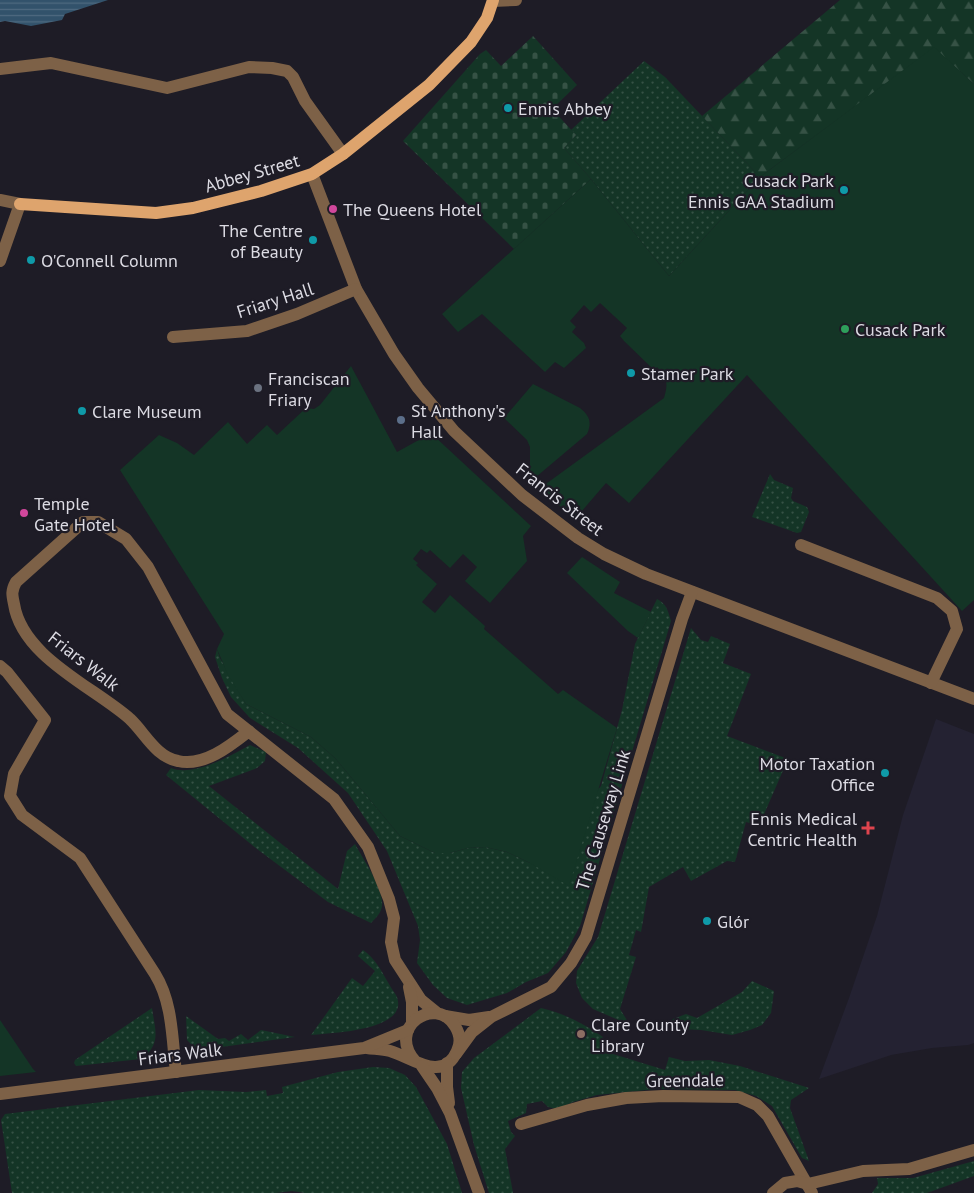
<svg xmlns="http://www.w3.org/2000/svg" width="974" height="1193" viewBox="0 0 974 1193" font-family="'PT Sans',sans-serif">
	<defs>
		<pattern id="grass-dots" width="8" height="8" patternUnits="userSpaceOnUse" patternTransform="scale(1.25)"><rect width="8" height="8" fill="#143526"/><path d="M2 2h.1M6 6h.1" fill="none" stroke="#365245" stroke-width="1.8" stroke-linecap="round"/></pattern>
		<pattern id="forest-firs" width="22" height="20" patternUnits="userSpaceOnUse" patternTransform="scale(1.25)"><rect width="22" height="20" fill="#143526"/><path d="M5 1l3.5 6h-7zM16 11l3.5 6h-7z" fill="#365245"/></pattern>
		<pattern id="cemetery-stones" width="16" height="16" patternUnits="userSpaceOnUse" patternTransform="scale(1.25)"><rect width="16" height="16" fill="#143526"/><path d="M2 7V4a2 2 0 0 1 4 0v3zM10 15v-3a2 2 0 0 1 4 0v3z" fill="#365245"/></pattern>
		<pattern id="water-rules" width="6" height="5" patternUnits="userSpaceOnUse" patternTransform="scale(1.25)"><rect width="6" height="5" fill="#32526b"/><path d="M0 2.5h6" fill="none" stroke="#4f6a80"/></pattern>
	</defs>
	<rect width="100%" height="100%" fill="#1e1c26"/>
	<path fill="#242232" d="M936,719L974,734V1043L968,1045L932,1048L891,1055L819,1079L849,998L877,916L903,815Z"/>
	<g fill="url(#grass-dots)">
		<path d="M644,61L665,77L760,177L669,276L591,179L564,148L576,135L571,130Z"/>
		<path d="M770,474L774,480L793,488L791,498L793,501L807,507L809,512L801,532L797,533L752,517Z"/>
		<path d="M657,599C667,604 668,611 671,621L580,926L566,952L548,973L526,982L507,993L467,1005L447,998L433,985L417,963L420,940L418,926L387,851L348,793L298,748L250,718L231,697L222,678L215,657L217,649L220,658L246,704L311,737L335,758L400,836L435,853H450L468,848L485,847L507,852L530,863L601,786L622,710L635,644Z"/>
		<path d="M691,628L701,640L708,642L711,636L730,644L723,663L751,674L727,736L788,759L759,826L746,822L735,862L727,861L691,881L683,867L649,887L641,932L636,930L629,955L636,957L620,1009L630,1025L593,1009L582,998L576,983L577,971L598,937Z"/>
		<path d="M250,745L266,752L265,761L257,768L209,786L338,889L347,851L355,844C363,859 384,889 382,906C381,913 376,918 371,923L328,902L257,849L166,775L171,768C194,777 230,756 250,745Z"/>
		<path d="M363,950C375,958 382,972 389,984C391,988 395,993 397,997C409,1031 330,1033 311,1035L352,978L363,986L375,971L358,956Z"/>
		<path d="M752,981L774,991L771,1013L762,1025L750,1030L732,1035L701,1030L676,1029L671,1023L673,1019L686,1014L697,1018L742,992Z"/>
		<path d="M152,1008C155,1030 162,1044 141,1059L76,1066L74,1063L75,1060Z"/>
		<path d="M541,1008C564,1013 584,1024 603,1037L600,1050L665,1070L669,1057L685,1061L709,1060L740,1066L809,1088L791,1100L790,1108L809,1161L802,1158L772,1106L756,1096L735,1090L656,1089L597,1095L573,1102L557,1109L548,1107L542,1101L527,1104L526,1113L508,1121L511,1132L515,1136L505,1149L513,1193H489L474,1145L461,1088L462,1072L474,1058Z"/>
		<path d="M186,1016L218,1039L225,1038L229,1041L241,1034L248,1040L261,1030L295,1037L200,1050L194,1047L187,1040Z"/>
		<path d="M373,1067L389,1068L405,1075L416,1087L447,1144L462,1193H305L292,1191L276,1193H12L1,1120L5,1114L199,1090L246,1092L266,1090L267,1096L283,1093L282,1087L338,1072Z"/>
		<path d="M974,1161V1176L927,1193H872L878,1184L877,1178H913Z"/>
	</g>
	<path fill="url(#forest-firs)" d="M840,0H974V84L934,48L760,177L702,116Z"/>
	<path fill="url(#cemetery-stones)" d="M533,36L577,85L552,109L576,135L564,148L591,179L514,249L403,141L480,54L486,50L501,66Z"/>
	<g fill="#143526">
		<path d="M934,47L974,84V600L962,611L747,375L629,503L606,483L575,519L552,499L543,486L664,398C668,384 668,378 657,367L654,370L624,341L620,336L627,328L600,303L591,312L584,305L570,321L576,327L572,332L584,343L586,348L564,368L555,362L545,372L482,314L458,332L442,314L591,179L669,276L760,177Z"/>
		<path d="M351,366L397,452L417,441L433,435L531,526L523,536L527,561L490,603L465,581L477,567L463,554L450,568L430,550L427,553L421,549L413,559L418,563L416,565L437,584L422,602L435,613L450,595L485,626L484,629L558,694L563,690L617,728L569,886L530,863L507,852L485,847L468,848L450,853H435L400,836L335,758L311,737L246,704L228,675L217,649L224,634L120,470L159,435L177,443L194,455L228,422L247,444L267,425L277,435L306,408L314,409L320,405Z"/>
		<path d="M533,384L580,408C590,416 592,423 587,434L536,477L530,475V447L527,440L504,418Z"/>
		<path d="M582,557L620,582L614,593L651,612L638,638L628,631L567,573Z"/>
		<path d="M0,1020L33,1069L36,1072L0,1076Z"/>
	</g>
	<path fill="url(#water-rules)" d="M0,0H108L65,14L62,20L31,26L5,21L0,22Z"/>
	<g fill="none" stroke-linecap="round" stroke-linejoin="round">
		<g stroke="#7d6147" stroke-width="12">
			<path d="M493,1L516,0"/>
			<path d="M0,69L51,63L167,88L249,67L272,68L287,71L293,77L305,101L343,154"/>
			<path d="M312,174L356,289L394,354L418,388L454,431L522,495L578,538L604,554L646,574L974,699"/>
			<path d="M0,200L20,204L0,261"/>
			<path d="M173,337L247,331L297,314L356,289"/>
			<path d="M801,545L937,598L952,611L957,629L931,683"/>
			<path d="M0,666L7,672L45,720L14,774L10,796L22,815L80,858L155,974C173,1003 172,1040 176,1072"/>
			<path d="M249,731C230,746 204,767 178,761C156,757 145,733 130,719C94,687 22,657 14,604C12,595 11,591 16,582L83,522H98L126,539L148,567L227,714L334,799L368,847L389,899L394,918L391,942L395,960L421,1000L437,1013"/>
			<path d="M409,987L412,1002V1022"/>
			<path d="M445,1016L469,1020L489,1017"/>
			<path d="M367,1048C374,1049 383,1049 390,1051C411,1057 443,1084 457,1051C461,1043 460,1034 455,1026C435,994 386,1028 415,1061"/>
			<path d="M456,1054L472,1032L491,1017L551,987L571,963L586,937L682,619L692,592"/>
			<path d="M447,1063V1087L449,1103"/>
			<path d="M422,1066L437,1088L450,1113L479,1193"/>
			<path d="M0,1094L364,1048L408,1030"/>
			<path d="M521,1124L587,1105L626,1098L663,1096L739,1097L757,1105L768,1116L812,1193"/>
			<path d="M773,1193L785,1183L797,1181L808,1184L863,1171L909,1169L974,1150"/>
		</g>
		<path stroke="#dea46d" stroke-width="12" d="M20,204L156,213L193,208L261,191L312,174L343,154L429,85L471,42L487,18L493,0"/>
	</g>
	<g fill="#0f9aa8" stroke="#1e1c26" stroke-width="2">
		<circle cx="508" cy="108" r="5"/>
		<circle cx="844" cy="190" r="5"/>
		<circle cx="313" cy="240" r="5"/>
		<circle cx="31" cy="260" r="5"/>
		<circle cx="631" cy="373" r="5"/>
		<circle cx="82" cy="411" r="5"/>
		<circle cx="885" cy="773" r="5"/>
		<circle cx="707" cy="921" r="5"/>
	</g>
	<g fill="#d1479c" stroke="#1e1c26" stroke-width="2">
		<circle cx="333" cy="209" r="5"/>
		<circle cx="24" cy="513" r="5"/>
	</g>
	<circle fill="#2e9e5b" stroke="#1e1c26" stroke-width="2" cx="845" cy="329" r="5"/>
	<circle fill="#6b7280" stroke="#1e1c26" stroke-width="2" cx="258" cy="388" r="5"/>
	<circle fill="#5c6f8a" stroke="#1e1c26" stroke-width="2" cx="401" cy="420" r="5"/>
	<path fill="#e0444e" stroke="#1e1c26" stroke-width="2" d="M865.5 820.5h5v5h5v5h-5v5h-5v-5h-5v-5h5z"/>
	<circle fill="#8d6e63" stroke="#1e1c26" stroke-width="2" cx="581" cy="1034" r="5"/>
	<g text-anchor="middle" dominant-baseline="central" stroke-width="4.5" stroke-linejoin="round" paint-order="stroke">
		<g font-size="18" fill="#dcdbe3" stroke="#1e1c26" text-anchor="start">
			<text x="518" y="108">Ennis Abbey</text>
			<text x="834" y="180" text-anchor="end">Cusack Park<tspan x="834" dy="21">Ennis GAA Stadium</tspan></text>
			<text x="343" y="209">The Queens Hotel</text>
			<text x="303" y="230" text-anchor="end">The Centre<tspan x="303" dy="21">of Beauty</tspan></text>
			<text x="41" y="260">O'Connell Column</text>
			<text x="855" y="329">Cusack Park</text>
			<text x="641" y="373">Stamer Park</text>
			<text x="268" y="378">Franciscan<tspan x="268" dy="21">Friary</tspan></text>
			<text x="411" y="410">St Anthony's<tspan x="411" dy="21">Hall</tspan></text>
			<text x="92" y="411">Clare Museum</text>
			<text x="34" y="503">Temple<tspan x="34" dy="21">Gate Hotel</tspan></text>
			<text x="875" y="763" text-anchor="end">Motor Taxation<tspan x="875" dy="21">Office</tspan></text>
			<text x="857" y="818" text-anchor="end">Ennis Medical<tspan x="857" dy="21">Centric Health</tspan></text>
			<text x="717" y="921">Glór</text>
			<text x="591" y="1024">Clare County<tspan x="591" dy="21">Library</tspan></text>
		</g>
		<g font-size="18" fill="#dcdbe3" stroke="#1e1c26">
			<text transform="translate(252 173) rotate(-16)">Abbey Street</text>
			<text transform="translate(275 300) rotate(-18)">Friary Hall</text>
			<text transform="translate(560 499) rotate(38)">Francis Street</text>
			<text transform="translate(84 661) rotate(38)">Friars Walk</text>
			<text transform="translate(603 820) rotate(-73)">The Causeway Link</text>
			<text transform="translate(180 1054) rotate(-7)">Friars Walk</text>
			<text transform="translate(685 1080) rotate(-1)">Greendale</text>
		</g>
	</g>
</svg>
